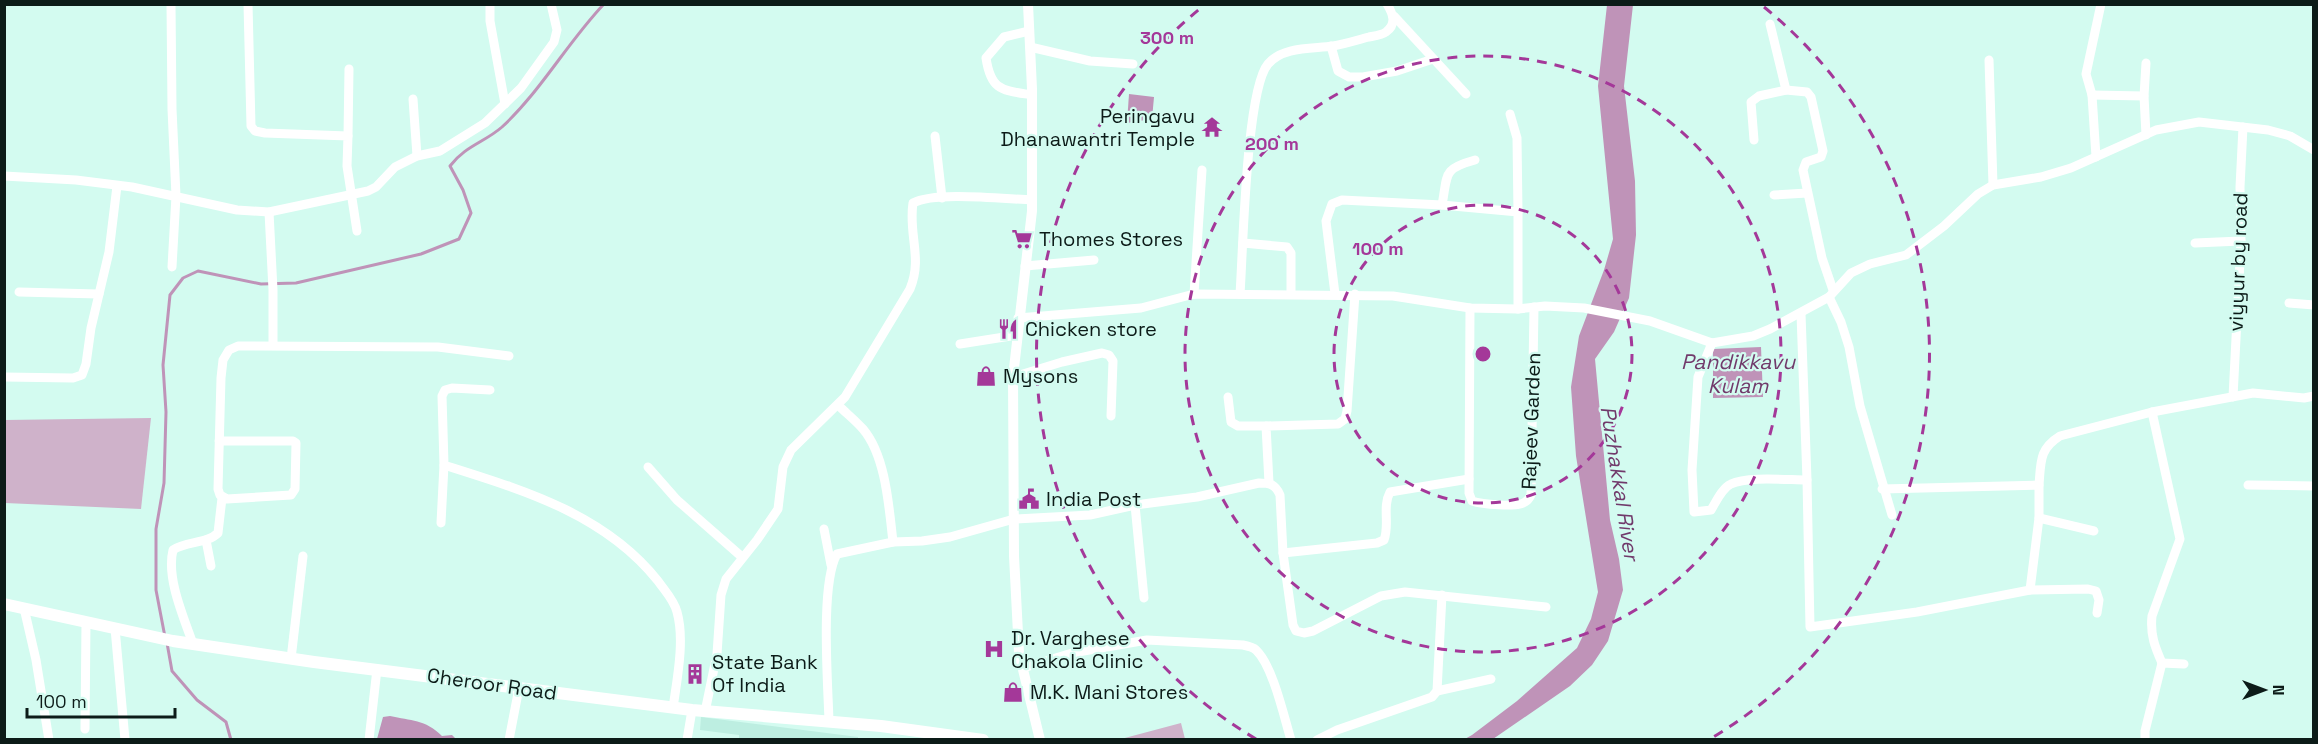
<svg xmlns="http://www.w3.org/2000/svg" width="2318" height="744" viewBox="0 0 2318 744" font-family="'Space Grotesk',sans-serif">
	<rect width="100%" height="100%" fill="#d3fbf0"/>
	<path fill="#bdeee1" d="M701,717L858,737V739H739V735L700,730Z"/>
	<g fill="#cfb2ca">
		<path d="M151,418L141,509L5,503V420Z"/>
		<path d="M1181,723L1185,739H1121Z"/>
	</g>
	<g fill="#bf93b8">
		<path d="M1607,5H1633L1624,86L1635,181L1636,235L1629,298L1614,332L1595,359L1610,520L1619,559L1623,590L1608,641L1592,665L1570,686L1493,739L1463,740L1472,735L1517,701L1577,648L1591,619L1598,592L1576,456L1571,387L1579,336L1604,270L1613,239L1598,86Z"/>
		<path d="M1129,94L1154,97L1152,119L1127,123Z"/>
		<path d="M1761,347L1763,397L1713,398V349Z"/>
		<path d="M390,716C411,721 425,719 442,736L452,735L456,739H472H377L383,717Z"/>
	</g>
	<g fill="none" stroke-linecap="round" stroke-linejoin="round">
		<g stroke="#bf93b8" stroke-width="3">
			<path d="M165,637L156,590V529L164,483L166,412L163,365L170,295L183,278L198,271L261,284L296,283L421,254L459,239L471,213L463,190L450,166C465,146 485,142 502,127C541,91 567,43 604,4"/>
			<path d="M167,643L172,671L197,700L226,722L231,740"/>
		</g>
		<g stroke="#fff" stroke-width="9">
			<path d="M171,4L172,109L176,196L172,267"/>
			<path d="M248,4L251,126L255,131L265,133L348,136L347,166L357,231"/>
			<path d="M490,4V21L505,104"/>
			<path d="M1394,16L1466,94"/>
			<path d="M1029,31L1004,37L986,58C991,91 1002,90 1032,95"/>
			<path d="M1331,46L1338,71L1349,77H1363L1397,71L1433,59"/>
			<path d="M1030,47L1090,61L1133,64"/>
			<path d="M1989,60L1993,185"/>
			<path d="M1786,90L1807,92L1811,97L1823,151L1821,157L1806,162L1803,170L1822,258L1833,290"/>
			<path d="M2092,95L2144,96"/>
			<path d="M413,99L417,156"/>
			<path d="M1510,114L1517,138L1518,212"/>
			<path d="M2146,135L2144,96L2146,63"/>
			<path d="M348,136L349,69"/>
			<path d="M935,136L942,198"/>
			<path d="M1754,140L1751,102L1759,96L1786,90L1770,24"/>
			<path d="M2096,157L2092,95L2086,74L2101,4"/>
			<path d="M4,176L76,180L132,187L237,210L269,212L368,191L376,187L395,167L417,156L440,151L485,123L521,88L554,42L557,30L551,4"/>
			<path d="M1774,195L1807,193"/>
			<path d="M1442,205C1448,174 1442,169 1475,160"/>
			<path d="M269,212L273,290V345"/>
			<path d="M1243,243L1287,247L1291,253V294"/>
			<path d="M2195,243L2241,241"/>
			<path d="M1025,266L1094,260"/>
			<path d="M19,292L99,294"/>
			<path d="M1194,294L1202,170"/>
			<path d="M1240,294C1243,252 1246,90 1268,64C1283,46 1313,49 1333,46C1345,44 1357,40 1369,37C1374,36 1382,35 1386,32C1397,24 1393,14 1387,4"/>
			<path d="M1335,294L1326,221L1332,204L1342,200L1442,205L1518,212V309"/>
			<path d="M1829,297L1841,322L1849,347L1860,406L1892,515"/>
			<path d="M2289,303L2314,305"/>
			<path d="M1470,308L1469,493L1472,501C1481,504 1517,508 1525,502C1527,501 1530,497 1531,495L1534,307"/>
			<path d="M1801,314L1807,480"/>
			<path d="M1018,318L1141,308L1194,294L1393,296L1470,308L1518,309L1545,306L1584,308L1650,321L1712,343L1753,336L1770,329L1829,297L1851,273L1870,264L1906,255L1944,226L1978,194L1993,185L2041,177L2071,168L2156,130L2199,122L2268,130L2290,136L2314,150"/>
			<path d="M1712,343L1698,377L1692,470L1694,512L1711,510C1716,502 1722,488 1731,484C1747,476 1788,480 1807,480L1810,627L1917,612L2030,590"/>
			<path d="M960,344L1017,335"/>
			<path d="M4,377L73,378L82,375L86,364L91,328L109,252L117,186"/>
			<path d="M1013,377L1062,362L1102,353L1109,355L1113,361L1111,416"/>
			<path d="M490,390L452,388L445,390L442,396L444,465C523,490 605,514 658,581C665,591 674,600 677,612C685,640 677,679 673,708"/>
			<path d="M1228,397L1231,422L1238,426H1266"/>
			<path d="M2233,397L2241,241L2240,187L2243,127"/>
			<path d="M2152,412L2180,539L2152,616C2150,635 2155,647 2162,663"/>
			<path d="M219,441H293L296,443L295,489L291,495L227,499L220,495L218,489L221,378L223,360L229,350L238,346L438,347L509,356"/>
			<path d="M648,467L677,500L742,557"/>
			<path d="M1269,483L1266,426L1338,424L1345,419L1347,411L1355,294"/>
			<path d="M2039,485C2041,462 2039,449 2060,436L2152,412L2253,393L2304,398L2314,396"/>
			<path d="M2248,485L2314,486"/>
			<path d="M1882,489L2039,485V518L2030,590L2088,589L2096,591L2099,600L2097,613"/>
			<path d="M1135,505L1144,598"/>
			<path d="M2039,518L2094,531"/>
			<path d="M441,523L444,465"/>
			<path d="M824,529L831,565"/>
			<path d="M206,540L211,566"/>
			<path d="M893,542L922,541L950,537L1014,519L1090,515L1135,505L1197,497L1259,483C1270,483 1275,484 1280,495L1283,553L1293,625L1296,631L1304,633L1313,631L1381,596L1405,592L1546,607"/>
			<path d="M1283,553L1377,543L1384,540C1390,525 1382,507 1390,492L1469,479"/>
			<path d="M24,608L36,660L49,740"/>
			<path d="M115,628L125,740"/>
			<path d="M193,644C184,618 166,578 173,550C186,541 207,544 218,533L222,498"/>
			<path d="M291,659L303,556"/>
			<path d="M1023,668L1072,653L1147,640L1243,645C1248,646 1253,647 1256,650C1273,666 1284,717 1291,740"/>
			<path d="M1437,691L1491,679"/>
			<path d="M705,712L717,654L721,595L726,579L757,540L778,509L783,467L791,450L845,397L910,289C923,258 908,234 913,203C935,191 1004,199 1032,200"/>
			<path d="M829,722C828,683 820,584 837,554L893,542C889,508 886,456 863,429C855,420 846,413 838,405"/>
			<path d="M85,729L86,622"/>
			<path d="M369,740L377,669"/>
			<path d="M509,740L519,688"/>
			<path d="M687,740L692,710"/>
			<path d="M1317,740L1337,730L1432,697L1437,691L1442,595"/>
			<path d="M2145,740V731L2162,663L2184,664"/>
		</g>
		<path stroke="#fff" stroke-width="10" d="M1028,4L1032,89V211L1013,377L1014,556L1019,653L1040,740"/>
		<path stroke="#fff" stroke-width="12" d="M4,604L173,641L314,662L692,710L881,726L983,740"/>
	</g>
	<g fill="none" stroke="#a43899" stroke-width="3" stroke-dasharray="10 8">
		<circle cx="1483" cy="354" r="149"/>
		<circle cx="1483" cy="354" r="298"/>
		<path d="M1256 739A447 447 0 0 1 1202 7M1764 7A447 447 0 0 1 1710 739"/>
	</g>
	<defs>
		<g id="temple-bare" transform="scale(1.62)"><path d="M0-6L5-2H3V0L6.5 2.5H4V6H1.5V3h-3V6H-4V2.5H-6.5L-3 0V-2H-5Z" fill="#a43899" stroke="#d3fbf0" stroke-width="2.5" paint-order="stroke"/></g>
		<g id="supermarket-bare" transform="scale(1.62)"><path d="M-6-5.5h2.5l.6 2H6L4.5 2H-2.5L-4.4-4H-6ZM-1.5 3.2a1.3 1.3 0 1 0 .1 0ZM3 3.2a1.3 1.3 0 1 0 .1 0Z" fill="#a43899" stroke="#d3fbf0" stroke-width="2.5" paint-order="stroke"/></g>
		<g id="restaurant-bare" transform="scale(1.62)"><path d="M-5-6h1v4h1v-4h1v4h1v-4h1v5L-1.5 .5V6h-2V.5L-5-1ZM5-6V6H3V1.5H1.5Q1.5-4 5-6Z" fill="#a43899" stroke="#d3fbf0" stroke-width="2.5" paint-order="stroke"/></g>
		<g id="shop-bare" transform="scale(1.62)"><path d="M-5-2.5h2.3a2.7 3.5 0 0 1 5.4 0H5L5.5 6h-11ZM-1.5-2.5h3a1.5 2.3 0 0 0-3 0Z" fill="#a43899" stroke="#d3fbf0" stroke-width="2.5" paint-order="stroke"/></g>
		<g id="civic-bare" transform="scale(1.62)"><path d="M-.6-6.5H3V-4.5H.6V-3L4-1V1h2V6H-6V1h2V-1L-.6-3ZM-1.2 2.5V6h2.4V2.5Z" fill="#a43899" stroke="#d3fbf0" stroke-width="2.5" paint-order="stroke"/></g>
		<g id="hospital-bare" transform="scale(1.62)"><path d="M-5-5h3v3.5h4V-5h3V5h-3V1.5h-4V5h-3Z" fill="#a43899" stroke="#d3fbf0" stroke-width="2.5" paint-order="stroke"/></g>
		<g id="building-bare" transform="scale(1.62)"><path d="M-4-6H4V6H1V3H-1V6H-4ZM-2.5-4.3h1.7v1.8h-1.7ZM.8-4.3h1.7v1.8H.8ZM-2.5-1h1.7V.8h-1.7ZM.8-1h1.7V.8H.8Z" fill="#a43899" stroke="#d3fbf0" stroke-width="2.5" paint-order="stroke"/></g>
	</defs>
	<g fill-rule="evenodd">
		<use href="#temple-bare" x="1212" y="127"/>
		<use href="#supermarket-bare" x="1022" y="239"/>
		<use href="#restaurant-bare" x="1008" y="329"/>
		<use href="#shop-bare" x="986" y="376"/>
		<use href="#civic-bare" x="1029" y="499"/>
		<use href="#hospital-bare" x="994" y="649"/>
		<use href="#building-bare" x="695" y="674"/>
		<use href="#shop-bare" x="1013" y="692"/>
	</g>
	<g text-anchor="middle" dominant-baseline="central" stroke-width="4.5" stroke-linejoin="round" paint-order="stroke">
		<g font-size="20" fill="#0c1b18" stroke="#d3fbf0" text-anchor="start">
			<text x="1195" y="116" text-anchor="end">Peringavu<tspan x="1195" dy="23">Dhanawantri Temple</tspan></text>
			<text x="1039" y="239">Thomes Stores</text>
			<text x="1025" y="329">Chicken store</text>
			<text x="1003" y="376">Mysons</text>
			<text x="1046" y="499">India Post</text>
			<text x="1011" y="638">Dr. Varghese<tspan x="1011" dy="23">Chakola Clinic</tspan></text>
			<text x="712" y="662">State Bank<tspan x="712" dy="23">Of India</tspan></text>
			<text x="1030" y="692">M.K. Mani Stores</text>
		</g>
		<g font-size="20" fill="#0c1b18" stroke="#d3fbf0">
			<text transform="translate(2238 262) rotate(-88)">viyyur by road</text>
			<text transform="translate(1531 421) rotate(-88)">Rajeev Garden</text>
			<text transform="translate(492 684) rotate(8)">Cheroor Road</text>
		</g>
		<g font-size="21" font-style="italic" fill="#713a6b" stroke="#d3fbf0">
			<text x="1738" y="361">Pandikkavu<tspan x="1738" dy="24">Kulam</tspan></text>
			<text transform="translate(1620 483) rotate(81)">Puzhakkal River</text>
		</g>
	</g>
	<circle cx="1483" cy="354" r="9" fill="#a43899" stroke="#d3fbf0" stroke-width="3"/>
	<g font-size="18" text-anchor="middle" font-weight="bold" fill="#a43899" stroke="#d3fbf0" stroke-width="4.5" stroke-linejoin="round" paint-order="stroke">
		<text x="1167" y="44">300 m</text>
		<text x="1272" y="150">200 m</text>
		<text x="1378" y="255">100 m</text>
	</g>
	<rect width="2318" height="744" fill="none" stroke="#0c1b18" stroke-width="12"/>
	<g transform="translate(2264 690) rotate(90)" stroke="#d3fbf0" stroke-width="4.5" paint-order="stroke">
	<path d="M0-4.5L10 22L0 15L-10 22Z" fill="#0c1b18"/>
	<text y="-9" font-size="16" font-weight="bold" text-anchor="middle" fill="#0c1b18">N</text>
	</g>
	<path d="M27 708v9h148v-9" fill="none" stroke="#0c1b18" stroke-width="3"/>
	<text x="36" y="708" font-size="18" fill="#0c1b18" stroke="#d3fbf0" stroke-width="4.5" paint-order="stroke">100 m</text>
</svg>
